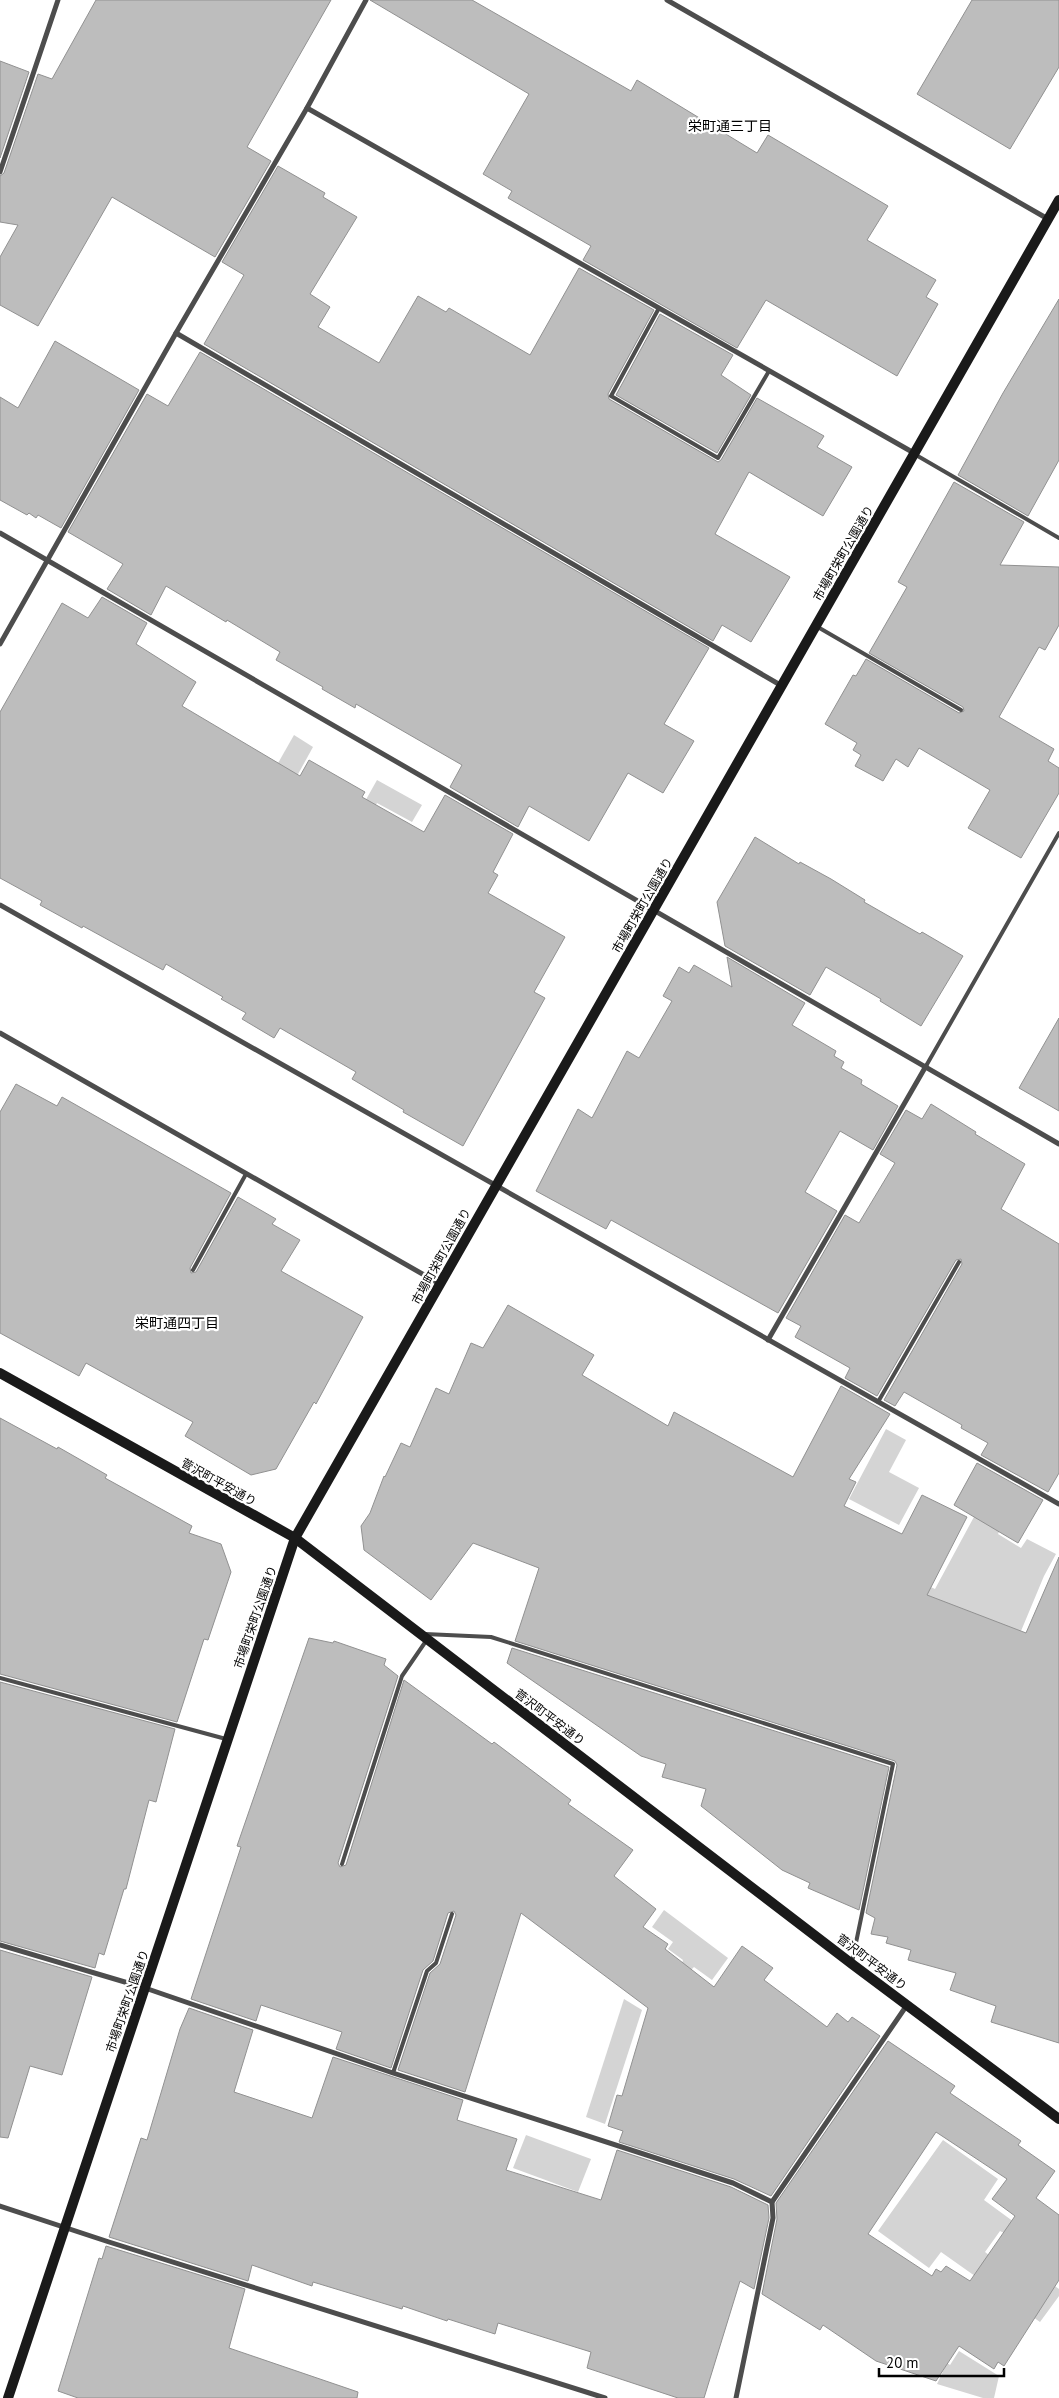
<svg xmlns="http://www.w3.org/2000/svg" width="1059" height="2398" viewBox="0 0 1059 2398" font-family="'PT Sans','Noto Sans JP',sans-serif">
	<rect width="100%" height="100%" fill="#fff"/>
	<g fill="#d4d4d4">
		<path d="M294,735L313,747L297,776L269,779Z"/>
		<path d="M377,780L422,805L412,822L377,803L341,868L331,862Z"/>
		<path d="M886,1429L906,1440L889,1472L919,1488L899,1525L849,1499Z"/>
		<path d="M988,1491L1012,1506L998,1534L1021,1548L1027,1539L1056,1554L1044,1576L996,1691L898,1666L922,1583L935,1589Z"/>
		<path d="M664,1910L728,1958L712,1980L694,1967L690,1971L682,1963L683,1960L668,1949L673,1942L652,1927Z"/>
		<path d="M624,1999L642,2010L605,2124L586,2117Z"/>
		<path d="M526,2135L591,2159L578,2192L513,2168Z"/>
		<path d="M943,2140L998,2179L984,2200L1014,2222L1006,2234L1000,2231L985,2252L1007,2269L1015,2258L1059,2289V2296L1040,2322L941,2252L929,2268L878,2231Z"/>
		<path d="M959,2351L999,2376L994,2398H983L937,2384L947,2363L950,2365Z"/>
	</g>
	<g fill="#bdbdbd" stroke="#919191" fill-rule="evenodd">
		<path d="M96,0H331L247,147L271,161L215,257L112,197L38,326L0,305V257L18,225L0,222V176L4,173L38,74L52,79Z"/>
		<path d="M370,0H472L631,91L637,80L757,153L768,135L888,206L867,240L936,280L926,297L938,304L897,376L766,300L737,348L583,260L591,246L508,198L512,191L483,174L529,94Z"/>
		<path d="M972,0H1059V67L1010,149L917,94Z"/>
		<path d="M0,61L29,72L0,158Z"/>
		<path d="M278,166L325,193L323,197L357,217L310,294L330,307L318,327L379,363L418,296L446,312L449,308L530,355L579,268L654,310L608,394L609,399L718,462L721,460L757,398L824,436L817,447L852,467L823,516L749,472L715,534L790,577L751,642L722,625L713,641L204,344L244,275L222,262Z"/>
		<path d="M1059,299V460L1028,516L958,475L1003,393Z"/>
		<path d="M660,314L733,355L721,375L751,395L717,453L616,395Z"/>
		<path d="M55,341L139,390L61,528L38,515L36,518L29,513L27,515L0,500V397L18,408Z"/>
		<path d="M200,352L709,648L664,724L694,741L663,793L628,773L589,841L529,806L518,827L450,787L462,765L356,704L355,708L322,689L323,687L276,660L280,652L227,620L226,622L166,586L151,615L107,589L123,564L68,532L147,394L168,406Z"/>
		<path d="M954,482L1024,522L1000,565L1059,567V625L1045,650L1039,647L999,717L1054,749L1048,761L1059,768V793L1021,858L968,828L990,790L919,748L908,767L896,759L883,781L855,766L861,755L853,750L857,743L825,724L853,675L856,676L866,659L959,713L964,711L963,707L869,653L907,587L898,582Z"/>
		<path d="M102,597L147,623L136,644L196,682L182,706L300,776L309,760L365,792L362,797L424,832L445,795L513,834L493,872L498,875L488,893L565,937L534,992L545,998L463,1146L403,1112L404,1110L352,1079L356,1072L280,1028L274,1038L242,1019L246,1013L221,999L223,997L166,964L163,970L83,926L82,928L40,905L42,901L0,878V712L62,603L88,618Z"/>
		<path d="M755,837L799,864L800,862L831,879L865,900L864,902L920,934L922,932L963,956L921,1026L880,1001L881,999L826,967L810,995L725,946L717,902Z"/>
		<path d="M727,957L805,1003L792,1025L836,1051L834,1056L844,1062L841,1068L862,1080L861,1084L898,1106L873,1150L840,1131L805,1192L837,1211L778,1313L611,1220L606,1229L536,1191L578,1109L592,1118L627,1051L639,1058L672,1001L663,996L679,967L689,973L694,965L732,987Z"/>
		<path d="M1059,1018V1111L1019,1088Z"/>
		<path d="M16,1084L57,1106L62,1097L231,1193L190,1268L191,1273L196,1272L238,1197L276,1219L272,1224L300,1240L281,1271L363,1317L316,1404L314,1402L276,1469L251,1475L185,1436L193,1422L86,1363L79,1376L0,1333V1112Z"/>
		<path d="M931,1104L976,1132L975,1134L1025,1164L1001,1209L1059,1244V1473L1048,1492L981,1455L988,1443L961,1428L962,1425L904,1392L895,1406L884,1400L962,1264L961,1259L956,1260L877,1396L845,1378L850,1368L795,1337L801,1326L786,1318L845,1215L859,1223L895,1163L880,1154L906,1110L922,1119Z"/>
		<path d="M508,1305L594,1355L582,1375L668,1426L674,1412L793,1477L841,1386L890,1414L849,1479L856,1482L844,1506L902,1534L922,1495L967,1517L927,1595L1026,1633L1059,1557V2043L991,2022L996,2006L950,1990L956,1973L908,1960L911,1950L886,1943L888,1937L871,1934L875,1918L866,1913L897,1765L895,1761L515,1641L539,1568L473,1543L431,1600L364,1550L361,1526L370,1513L384,1476L385,1477L401,1443L410,1447L436,1388L449,1394L471,1343L483,1348Z"/>
		<path d="M0,1418L57,1449L58,1447L107,1475L105,1478L192,1526L189,1533L221,1544L231,1572L208,1640L204,1639L177,1722L0,1674Z"/>
		<path d="M977,1463L1043,1500L1018,1543L954,1505Z"/>
		<path d="M309,1638L333,1643L334,1641L386,1659L384,1665L398,1676L338,1863L340,1867L346,1865L404,1680L492,1744L494,1742L571,1800L568,1804L633,1850L614,1876L656,1909L643,1927L668,1944L665,1949L714,1987L742,1946L773,1968L764,1980L827,2027L837,2013L848,2022L852,2017L880,2036L771,2196L734,2179L619,2142L623,2131L608,2126L617,2095L622,2096L648,2008L521,1913L465,2092L398,2070L430,1973L440,1964L456,1915L454,1911L448,1913L433,1961L423,1970L391,2068L336,2049L342,2032L261,2005L256,2021L191,1999L241,1847L237,1846Z"/>
		<path d="M512,1648L889,1767L859,1910L808,1888L810,1883L782,1870L701,1806L706,1789L662,1777L666,1764L641,1756L507,1663Z"/>
		<path d="M0,1682L175,1729L156,1802L149,1800L126,1889H124L104,1955L99,1953L95,1968L0,1941Z"/>
		<path d="M0,1950L92,1977L62,2075L30,2066L8,2138L0,2137Z"/>
		<path d="M189,2008L253,2030L234,2092L312,2118L333,2057L463,2100L457,2120L517,2139L506,2170L601,2200L617,2150L731,2187L768,2205L769,2218L754,2289L740,2281L704,2398H678L587,2368L591,2352L498,2323L495,2334L448,2319L447,2321L403,2306L402,2309L313,2282L312,2286L252,2265L248,2281L109,2237L141,2138L147,2140L180,2029Z"/>
		<path d="M888,2041L955,2086L950,2093L1021,2141L1018,2145L1055,2171L1036,2198L1059,2215V2280L1004,2366L998,2362L994,2369L959,2346L936,2381L876,2361L823,2325L820,2330L762,2294L777,2219L776,2203ZM936,2132L1007,2179L992,2199L1015,2216L970,2281L946,2266L941,2272L936,2269L932,2276L868,2234Z"/>
		<path d="M106,2246L245,2289L229,2348L358,2392L357,2398H78L58,2391L99,2258L102,2259Z"/>
	</g>
	<g fill="none" stroke-linecap="round" stroke-linejoin="round">
		<g stroke="#4d4d4d" stroke-width="4">
			<path d="M659,308L611,396L718,458L769,371"/>
			<path d="M916,455L1059,538"/>
			<path d="M816,626L961,710"/>
			<path d="M926,1066L1059,833"/>
			<path d="M193,1270L246,1174"/>
			<path d="M878,1402L959,1262"/>
			<path d="M425,1634L491,1637L893,1764L852,1962"/>
			<path d="M0,1678L226,1739"/>
			<path d="M342,1864L402,1676L426,1641"/>
			<path d="M393,2073L427,1971L436,1963L452,1914"/>
		</g>
		<g stroke="#4d4d4d" stroke-width="5">
			<path d="M667,0L1048,219"/>
			<path d="M307,108L914,453"/>
			<path d="M0,172L58,0"/>
			<path d="M176,333L782,686"/>
			<path d="M0,533L1059,1144"/>
			<path d="M0,644L176,333L307,108L366,0"/>
			<path d="M0,905L1059,1504"/>
			<path d="M0,1033L440,1284"/>
			<path d="M768,1340L926,1066"/>
			<path d="M0,1945L145,1988L393,2073L733,2183L772,2202"/>
			<path d="M0,2206L109,2242L605,2398"/>
			<path d="M736,2398L773,2218L772,2202L907,2005"/>
		</g>
		<g stroke="#1a1a1a" stroke-width="10">
			<path d="M0,1373L295,1538L852,1964L1059,2119"/>
			<path d="M8,2398L295,1538L1059,200"/>
		</g>
	</g>
	<g text-anchor="middle" dominant-baseline="central" stroke-width="4.5" stroke-linejoin="round" paint-order="stroke">
		<g font-size="12" fill="#000" stroke="#fff">
			<text transform="translate(843 553) rotate(-60)">市場町栄町公園通り</text>
			<text transform="translate(642 905) rotate(-60)">市場町栄町公園通り</text>
			<text transform="translate(441 1256) rotate(-61)">市場町栄町公園通り</text>
			<text transform="translate(219 1482) rotate(29)">菅沢町平安通り</text>
			<text transform="translate(255 1617) rotate(-71)">市場町栄町公園通り</text>
			<text transform="translate(550 1717) rotate(37)">菅沢町平安通り</text>
			<text transform="translate(872 1962) rotate(37)">菅沢町平安通り</text>
			<text transform="translate(127 2001) rotate(-71)">市場町栄町公園通り</text>
		</g>
		<g font-size="14" fill="#000" stroke="#fff">
			<text x="730" y="126">栄町通三丁目</text>
			<text x="177" y="1323">栄町通四丁目</text>
		</g>
	</g>
	<path d="M879 2368v8h125v-8" fill="none" stroke="#000000" stroke-width="2.5"/>
	<text x="886" y="2368" font-size="15" fill="#000000" stroke="#ffffff" stroke-width="4" paint-order="stroke">20 m</text>
</svg>
